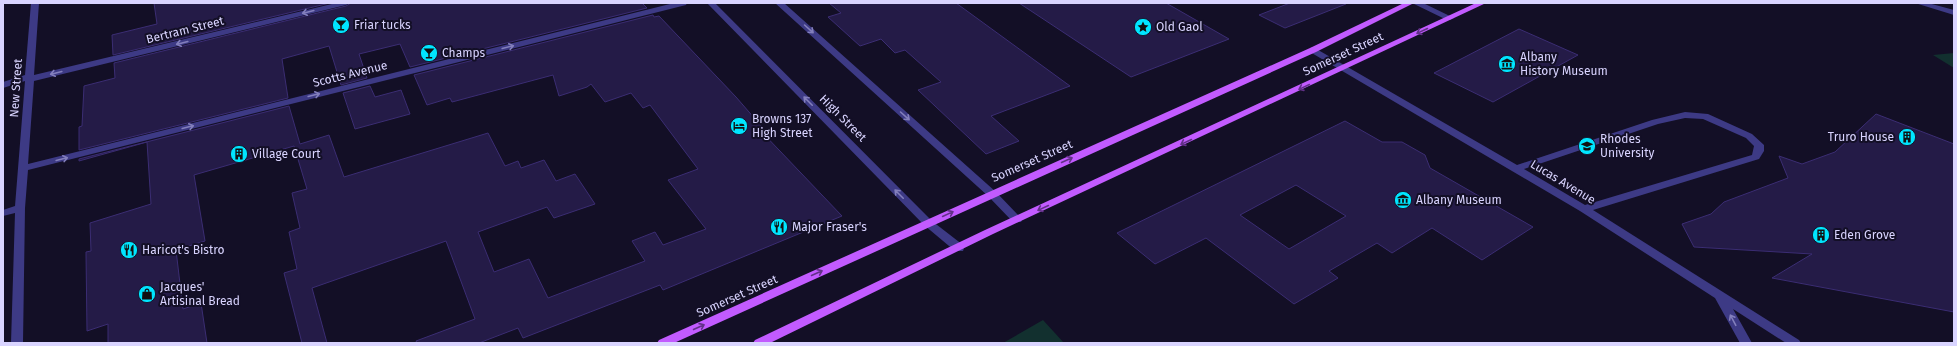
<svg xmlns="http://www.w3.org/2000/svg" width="1957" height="346" font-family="'Fira Sans',sans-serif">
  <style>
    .green { fill: #12302f }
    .building { fill: #241b47; stroke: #3b2d73; fill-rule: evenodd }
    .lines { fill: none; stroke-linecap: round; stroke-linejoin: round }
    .minor { fill: #3d3a85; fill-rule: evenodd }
    .major { fill: #c25bff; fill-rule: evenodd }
    .oneway { stroke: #837fbc }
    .oneway2 { stroke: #623188 }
    .labels { text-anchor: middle; stroke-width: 4; stroke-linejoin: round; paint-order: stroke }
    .poi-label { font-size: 12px; fill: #d9d4ff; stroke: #130f26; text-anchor: start }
    .street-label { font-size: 12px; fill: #d9d4ff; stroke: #130f26 }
  </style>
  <rect width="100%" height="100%" fill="#130f26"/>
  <path class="green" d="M1954,53V68L1933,55Z
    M1043,320L1064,343H1003Z"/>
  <path class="building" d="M154,3H330L113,55L112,35L157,24Z
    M351,3H642L647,8L410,67L400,44L359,54L367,78L341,85L329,46L282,59L288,98L79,150V127L82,126L84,86L115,78L114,63L346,6Z
    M829,3H956L1070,86L991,116L1019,141L986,154L918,90L941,82L905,50L895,53L881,39L860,46L828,17L841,13Z
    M1019,3H1166L1229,39L1131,77Z
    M1290,3H1346V4L1285,28L1259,15Z
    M653,15L654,17L659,16L736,97L762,127L758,128L842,216L663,290L660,285L523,338L518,328L479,343H417L416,341L475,319L446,241L312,288L327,343H302L284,273L297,269L289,232L300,228L292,193L307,189L294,146L194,175L205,241L176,250L183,309L201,303L207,343H108V324L87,331L86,252L91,251L90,223L151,204L147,142L79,161V159L289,106L300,144L329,135L344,177L488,133L505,166L518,161L521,168L544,160L556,181L575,174L595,204L554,218L547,207L478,232L494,272L529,259L548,298L645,261L632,241L655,232L663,245L706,229L668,180L698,169L650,105L643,108L631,93L605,102L591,84L587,87L559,96L553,75L452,102L450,98L427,105L414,75Z
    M1519,29L1578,55L1493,102L1434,73Z
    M370,86L375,97L401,90L410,114L355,129L343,93Z
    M1876,114L1954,144V312L1772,278L1812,254L1694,247L1682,224L1711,214L1724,202L1788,178L1779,156L1802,164L1835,152Z
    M1345,121L1382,142H1402L1425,155L1430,168L1533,227L1482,260L1432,228L1392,253L1377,243L1329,271L1338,278L1294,304L1206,238L1155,264L1117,233ZM1296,185L1346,216L1289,249L1240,215Z"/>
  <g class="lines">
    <path class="minor" d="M31,3H39L34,75L336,3H350L346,5L34,81L28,164L674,3H687L686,5L28,170L25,208L23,343H11L15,213L3,216V210L15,206L25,81L3,88V82L25,75Z
      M707,3H715L932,221L963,245L964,248L963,251H955L924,225Z
      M775,3H784L996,192L1021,218L1022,220L1021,222H1013L988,196Z
      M1412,3H1423L1454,18L1450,20H1447Z
      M1915,3H1928L1954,10V15Z
      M1313,47L1517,165L1652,120L1685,112L1708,114L1752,134L1764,145V151L1759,159L1593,210L1799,340L1801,343H1786L1733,309L1752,343H1740L1715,298L1580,211L1310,52V48ZM1685,118L1703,119L1746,138L1754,146L1752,155L1585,205L1524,169L1658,124Z"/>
    <path class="major" d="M1404,3H1414L1316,52L674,343H657L659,340L1310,48Z
      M1476,3H1486L993,234L770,343H753L755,340L985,230Z"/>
  </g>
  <defs><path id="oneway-shaft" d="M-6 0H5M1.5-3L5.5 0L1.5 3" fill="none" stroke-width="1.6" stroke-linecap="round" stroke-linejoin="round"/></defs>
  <g class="oneway">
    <use href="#oneway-shaft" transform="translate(308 12) rotate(166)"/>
    <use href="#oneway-shaft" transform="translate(809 29) rotate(42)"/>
    <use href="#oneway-shaft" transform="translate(182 43) rotate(166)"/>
    <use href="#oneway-shaft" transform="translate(508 47) rotate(-14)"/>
    <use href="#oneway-shaft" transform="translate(56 73) rotate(166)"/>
    <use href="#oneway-shaft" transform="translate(314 95) rotate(-14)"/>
    <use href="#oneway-shaft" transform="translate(808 101) rotate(-135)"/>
    <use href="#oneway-shaft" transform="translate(905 116) rotate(42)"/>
    <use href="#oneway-shaft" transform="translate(188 127) rotate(-14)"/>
    <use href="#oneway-shaft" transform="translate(62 159) rotate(-14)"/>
    <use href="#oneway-shaft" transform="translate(899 194) rotate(-135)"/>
    <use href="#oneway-shaft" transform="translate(1733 320) rotate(-118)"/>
  </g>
  <g class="oneway2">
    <use href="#oneway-shaft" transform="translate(1422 31) rotate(155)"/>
    <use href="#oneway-shaft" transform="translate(1304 87) rotate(155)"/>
    <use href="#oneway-shaft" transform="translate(1186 142) rotate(155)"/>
    <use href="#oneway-shaft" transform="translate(1067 160) rotate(-24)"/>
    <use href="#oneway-shaft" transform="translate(1043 208) rotate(155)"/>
    <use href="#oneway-shaft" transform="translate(948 214) rotate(-25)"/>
    <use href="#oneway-shaft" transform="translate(817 273) rotate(-24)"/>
    <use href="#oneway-shaft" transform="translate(699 327) rotate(-24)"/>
  </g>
  <defs>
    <symbol id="bar-disc" viewBox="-11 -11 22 22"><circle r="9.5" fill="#00e5ff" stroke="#130f26"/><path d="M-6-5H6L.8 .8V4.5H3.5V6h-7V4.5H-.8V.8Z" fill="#111"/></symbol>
    <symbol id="sight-disc" viewBox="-11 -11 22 22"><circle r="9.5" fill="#00e5ff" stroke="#130f26"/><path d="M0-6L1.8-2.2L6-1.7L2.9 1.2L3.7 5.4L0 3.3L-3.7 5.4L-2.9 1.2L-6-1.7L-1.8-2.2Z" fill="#111"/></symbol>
    <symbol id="museum-disc" viewBox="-11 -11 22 22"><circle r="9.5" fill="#00e5ff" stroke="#130f26"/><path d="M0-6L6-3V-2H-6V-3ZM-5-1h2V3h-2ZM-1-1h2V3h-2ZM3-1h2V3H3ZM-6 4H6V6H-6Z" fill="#111"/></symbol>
    <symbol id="hotel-disc" viewBox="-11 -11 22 22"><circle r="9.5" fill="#00e5ff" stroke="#130f26"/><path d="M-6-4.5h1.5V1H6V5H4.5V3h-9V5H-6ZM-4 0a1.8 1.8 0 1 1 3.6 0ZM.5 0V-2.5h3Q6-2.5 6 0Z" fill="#111"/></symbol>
    <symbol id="building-disc" viewBox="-11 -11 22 22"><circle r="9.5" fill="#00e5ff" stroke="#130f26"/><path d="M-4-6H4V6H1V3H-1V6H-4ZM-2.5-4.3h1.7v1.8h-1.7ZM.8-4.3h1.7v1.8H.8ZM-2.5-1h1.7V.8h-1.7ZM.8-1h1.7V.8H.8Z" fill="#111"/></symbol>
    <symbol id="university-disc" viewBox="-11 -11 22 22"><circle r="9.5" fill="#00e5ff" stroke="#130f26"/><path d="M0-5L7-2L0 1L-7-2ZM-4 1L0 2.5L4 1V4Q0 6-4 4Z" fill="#111"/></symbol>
    <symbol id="restaurant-disc" viewBox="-11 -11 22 22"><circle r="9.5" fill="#00e5ff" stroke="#130f26"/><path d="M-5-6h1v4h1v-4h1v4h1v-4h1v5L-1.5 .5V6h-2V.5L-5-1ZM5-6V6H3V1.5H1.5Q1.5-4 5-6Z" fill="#111"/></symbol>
    <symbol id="shop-disc" viewBox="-11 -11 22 22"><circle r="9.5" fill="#00e5ff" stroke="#130f26"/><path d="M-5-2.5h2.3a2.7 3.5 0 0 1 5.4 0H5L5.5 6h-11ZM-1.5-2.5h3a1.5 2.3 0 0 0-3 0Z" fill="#111"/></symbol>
  </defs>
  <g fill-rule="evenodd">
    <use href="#bar-disc" x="331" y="15" width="20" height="20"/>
    <use href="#sight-disc" x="1133" y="17" width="20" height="20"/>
    <use href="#bar-disc" x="419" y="43" width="20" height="20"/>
    <use href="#museum-disc" x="1497" y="54" width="20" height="20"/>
    <use href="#hotel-disc" x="729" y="116" width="20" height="20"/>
    <use href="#building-disc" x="1897" y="127" width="20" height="20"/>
    <use href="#university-disc" x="1577" y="136" width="20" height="20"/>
    <use href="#building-disc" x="229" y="144" width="20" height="20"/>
    <use href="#museum-disc" x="1393" y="190" width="20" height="20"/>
    <use href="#restaurant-disc" x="769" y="217" width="20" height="20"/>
    <use href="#building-disc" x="1811" y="225" width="20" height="20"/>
    <use href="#restaurant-disc" x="119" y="240" width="20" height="20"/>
    <use href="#shop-disc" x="137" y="284" width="20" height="20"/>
  </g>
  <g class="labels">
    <g class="poi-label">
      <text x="354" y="29">Friar tucks</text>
      <text x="1156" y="31">Old Gaol</text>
      <text x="442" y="57">Champs</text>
      <text x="1520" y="61">Albany<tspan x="1520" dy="14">History Museum</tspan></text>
      <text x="752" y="123">Browns 137<tspan x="752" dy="14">High Street</tspan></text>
      <text x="1894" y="141" text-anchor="end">Truro House</text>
      <text x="1600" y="143">Rhodes<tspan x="1600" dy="14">University</tspan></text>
      <text x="252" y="158">Village Court</text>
      <text x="1416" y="204">Albany Museum</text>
      <text x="792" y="231">Major Fraser's</text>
      <text x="1834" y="239">Eden Grove</text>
      <text x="142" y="254">Haricot's Bistro</text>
      <text x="160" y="291">Jacques'<tspan x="160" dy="14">Artisinal Bread</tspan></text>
    </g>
    <g class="street-label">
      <text transform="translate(185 30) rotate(-14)" y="4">Bertram Street</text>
      <text transform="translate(1343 54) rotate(-25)" y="4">Somerset Street</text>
      <text transform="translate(350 74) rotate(-14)" y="4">Scotts Avenue</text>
      <text transform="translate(16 88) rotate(-86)" y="4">New Street</text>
      <text transform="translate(843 118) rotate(45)" y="4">High Street</text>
      <text transform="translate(1032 161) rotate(-24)" y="4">Somerset Street</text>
      <text transform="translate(1563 182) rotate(31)" y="4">Lucas Avenue</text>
      <text transform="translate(737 296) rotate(-24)" y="4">Somerset Street</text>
    </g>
  </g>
  <rect width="1957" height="346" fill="none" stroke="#d9d4ff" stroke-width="8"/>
</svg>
